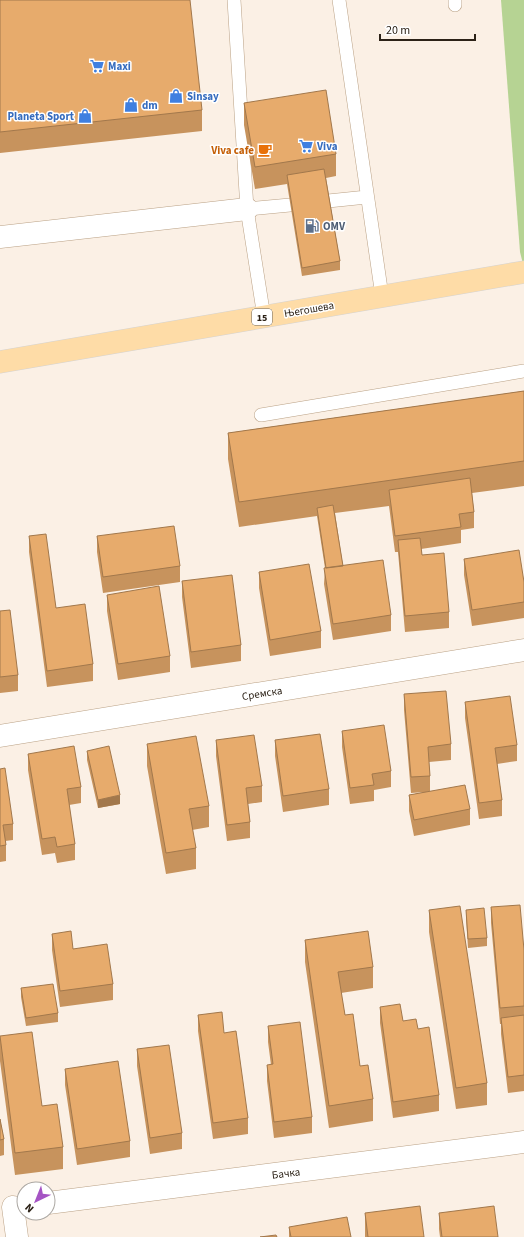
<svg xmlns="http://www.w3.org/2000/svg" width="524" height="1237" font-family="'Source Sans 3',sans-serif">
  <style>
    .green { fill: #b6d393 }
    .lines { fill: none; stroke-linecap: round; stroke-linejoin: round }
    .service-casing { stroke: #baa185; stroke-width: 14 }
    .minor-casing { stroke: #baa185; stroke-width: 23 }
    .primary-casing { stroke: #d5d3d1; stroke-width: 23 }
    .service { stroke: #fff; stroke-width: 13 }
    .minor { stroke: #fff; stroke-width: 22 }
    .primary { stroke: #fedca7; stroke-width: 22 }
    .wall { fill: #c7935d }
    .shaded-wall { fill: #a2784c }
    .building { fill: #e7ab6c; stroke: #a2784c }
    .labels { text-anchor: middle; stroke-width: 3; stroke-linejoin: round; paint-order: stroke }
    .shield { fill: #fff; stroke: #6b645d; stroke-width: 1 }
    .shield-label { font-size: 10px; font-weight: bold; fill: #2c2217 }
    .shop-label { font-size: 11px; font-weight: bold; fill: #366cbe; stroke: #fff; text-anchor: start }
    .food-label { font-size: 11px; font-weight: bold; fill: #c56008; stroke: #fff; text-anchor: end }
    .service-label { font-size: 11px; font-weight: bold; fill: #4e5e75; stroke: #fff; text-anchor: start }
    .street-label { font-size: 11px; fill: #2c2217; stroke: #fff }
  </style>
  <rect width="100%" height="100%" fill="#fbf0e5"/>
  <path class="green" d="M501,0H524V268L520,252Z"/>
  <g class="lines">
    <defs>
      <path id="service" d="M234,0L247,209L264,317
        M339,0L382,296
        M455,0V5
        M328,201L367,197
        M247,209L290,205
        M261,415L524,371"/>
      <path id="minor" d="M0,237L247,209
        M0,736L524,650
        M48,1203L524,1142
        M13,1207L17,1237"/>
      <path id="primary" d="M0,362L524,272"/>
    </defs>
    <use href="#service" class="service-casing"/>
    <use href="#minor" class="minor-casing"/>
    <use href="#primary" class="primary-casing"/>
    <use href="#service" class="service"/>
    <use href="#minor" class="minor"/>
    <use href="#primary" class="primary"/>
  </g>
  <path class="wall" d="M0,0L202,110V131L0,153Z
    M244,103L336,154V176L326,178L340,261V270L302,276L287,184L255,189L244,125Z
    M524,391V486L472,493L474,512V528L461,530V543L421,549L422,555L449,612V628L405,632L398,552H395L389,506L335,513L343,566L391,615V631L333,640L324,584L325,568L317,516L239,527L228,459V433Z
    M29,536L56,608L93,664V681L47,687L29,552Z
    M97,536L180,566V582L103,593L97,552Z
    M464,559L524,582V618L472,626L464,575Z
    M259,572L321,631V648L270,656L259,588Z
    M182,581L241,645V661L191,668L182,597Z
    M107,595L170,656V672L118,680L107,611Z
    M0,611L18,675V691L0,693Z
    M404,694L451,744V760L429,762L430,776V791L470,809V825L414,836L409,811V795L425,792L411,793L404,710Z
    M465,702L517,745V761L497,764L502,800V816L479,819L465,718Z
    M342,731L391,771V787L374,790V801L350,804L342,747Z
    M216,740L262,786V802L248,804L250,822V838L227,841L216,756Z
    M275,740L329,789V805L283,812L275,756Z
    M147,744L209,806V827L192,830L196,848V869L166,874L147,766Z
    M87,751L120,804L98,808L87,760Z
    M28,754L81,787V803L69,805L75,844V860L57,863L55,853L42,855L28,770Z
    M0,769L13,824V840L5,841L6,845V861L0,862Z
    M491,907L524,950V1091L508,1093L501,1034V1024H500L491,923Z
    M429,910L487,1083V1105L456,1109L429,932Z
    M466,910L487,938V946L468,948L466,918Z
    M52,934L73,949L113,984V1000L60,1007L52,950Z
    M305,940L373,967V988L341,993L345,1015L360,1066L373,1099V1121L329,1128L305,962Z
    M21,988L58,1013V1022L26,1026L21,997Z
    M380,1007L403,1021L439,1095V1111L393,1118L380,1023Z
    M198,1015L224,1033L248,1118V1134L213,1139L198,1031Z
    M268,1026L312,1117V1133L274,1138L267,1081V1065H271L268,1042Z
    M0,1036L42,1106L63,1147V1169L15,1175L0,1061Z
    M137,1049L182,1133V1149L150,1154L137,1066Z
    M65,1069L130,1141V1157L77,1165L65,1085Z
    M0,1119L4,1139V1155L0,1156Z
    M365,1213L424,1237H365Z
    M439,1213L498,1237H440L439,1229Z
    M289,1227L351,1237H289Z"/>
  <path class="shaded-wall" d="M120,795V804L98,808V800Z"/>
  <path class="building" d="M0,0H190L202,110L0,132Z
    M326,90L336,154L255,167L244,103Z
    M324,169L340,261L302,268L287,175Z
    M524,391V461L239,502L228,433Z
    M470,478L474,512L459,514L461,527L395,536L389,490Z
    M333,505L343,566L326,568L317,508Z
    M174,526L180,566L103,577L97,536Z
    M46,534L56,608L85,604L93,664L47,671L29,536Z
    M420,538L422,555L444,553L449,612L405,616L398,540Z
    M519,550L524,582V602L472,610L464,559Z
    M383,560L391,615L333,624L324,568Z
    M309,564L321,631L270,640L259,572Z
    M232,575L241,645L191,652L182,581Z
    M159,586L170,656L118,664L107,595Z
    M10,610L18,675L0,677V611Z
    M446,691L451,744L428,747L430,776L411,777L404,694Z
    M510,696L517,745L495,748L502,800L479,803L465,702Z
    M384,725L391,771L372,774L374,785L350,788L342,731Z
    M320,734L329,789L283,796L275,740Z
    M254,735L262,786L246,788L250,822L227,825L216,740Z
    M196,736L209,806L189,809L196,848L166,853L147,744Z
    M74,746L81,787L67,789L75,844L57,847L55,837L42,839L28,754Z
    M109,746L120,795L98,800L87,751Z
    M5,768L13,824L3,825L6,845L0,846V769Z
    M465,785L470,809L414,820L409,795Z
    M520,905L524,950V1006L500,1008L491,907Z
    M460,906L487,1083L456,1088L429,910Z
    M484,908L487,938L468,939L466,910Z
    M71,931L73,949L107,944L113,984L60,991L52,934Z
    M368,931L373,967L338,972L345,1015L353,1014L360,1066L368,1065L373,1099L329,1106L305,940Z
    M53,984L58,1013L26,1018L21,988Z
    M400,1004L403,1021L416,1019L418,1029L429,1027L439,1095L393,1102L380,1007Z
    M222,1012L224,1033L236,1031L248,1118L213,1123L198,1015Z
    M524,1015V1075L508,1077L501,1018Z
    M300,1022L312,1117L274,1122L267,1065L273,1064L268,1026Z
    M32,1032L42,1106L57,1104L63,1147L15,1153L0,1036Z
    M169,1045L182,1133L150,1138L137,1049Z
    M118,1061L130,1141L77,1149L65,1069Z
    M0,1119L4,1139L0,1140Z
    M420,1206L424,1237H368L365,1213Z
    M494,1206L498,1237H442L439,1213Z
    M347,1217L351,1237H291L289,1227Z
    M276,1235L277,1237H260Z"/>
  <defs>
    <symbol id="supermarket-bare" viewBox="-9 -9 18 18"><path d="M-6-5.5h2.5l.6 2H6L4.5 2H-2.5L-4.4-4H-6ZM-1.5 3.2a1.3 1.3 0 1 0 .1 0ZM3 3.2a1.3 1.3 0 1 0 .1 0Z" fill="#3f7fe0" stroke="#fff" stroke-width="2.5" paint-order="stroke"/></symbol>
    <symbol id="shop-bare" viewBox="-9 -9 18 18"><path d="M-5-2.5h2.3a2.7 3.5 0 0 1 5.4 0H5L5.5 6h-11ZM-1.5-2.5h3a1.5 2.3 0 0 0-3 0Z" fill="#3f7fe0" stroke="#fff" stroke-width="2.5" paint-order="stroke"/></symbol>
    <symbol id="cafe-bare" viewBox="-9 -9 18 18"><path d="M-5.5-4.5H6V0H3Q3 3.5 0 3.5H-2.5Q-5.5 3.5-5.5 0ZM3-3.2v2h1.7v-2ZM-6 4.5H4V6H-6Z" fill="#e8710a" stroke="#fff" stroke-width="2.5" paint-order="stroke"/></symbol>
    <symbol id="fuel-bare" viewBox="-9 -9 18 18"><path d="M-5.5-6h7V0h2V4h1.3V-2.5L3-4.5l.8-.8L6-3V5H2.5V1h-1V6h-7ZM-4.2-4.7v3.2H.2V-4.7Z" fill="#5c6f8a" stroke="#fff" stroke-width="2.5" paint-order="stroke"/></symbol>
  </defs>
  <g fill-rule="evenodd">
    <use href="#supermarket-bare" x="87" y="56" width="20" height="20"/>
    <use href="#shop-bare" x="166" y="86" width="20" height="20"/>
    <use href="#shop-bare" x="121" y="95" width="20" height="20"/>
    <use href="#shop-bare" x="75" y="106" width="20" height="20"/>
    <use href="#supermarket-bare" x="296" y="136" width="20" height="20"/>
    <use href="#cafe-bare" x="255" y="140" width="20" height="20"/>
    <use href="#fuel-bare" x="302" y="216" width="20" height="20"/>
  </g>
  <g class="labels">
    <rect class="shield" x="252" y="309" width="20" height="16" rx="3"/>
    <g class="shield-label">
      <text x="262" y="321">15</text>
    </g>
    <g class="shop-label">
      <text x="108" y="70">Maxi</text>
      <text x="187" y="100">Sinsay</text>
      <text x="142" y="109">dm</text>
      <text x="74" y="120" text-anchor="end">Planeta Sport</text>
      <text x="317" y="150">Viva</text>
    </g>
    <g class="food-label">
      <text x="254" y="154">Viva cafe</text>
    </g>
    <g class="service-label">
      <text x="323" y="230">OMV</text>
    </g>
    <g class="street-label">
      <text transform="translate(309 309) rotate(-10)" y="4">Његошева</text>
      <text transform="translate(262 693) rotate(-9)" y="4">Сремска</text>
      <text transform="translate(286 1173) rotate(-7)" y="4">Бачка</text>
    </g>
  </g>
  <g transform="translate(36 1201) rotate(223)"><circle r="19" fill="#ffffff" stroke="#aba7a2"/>
  <path d="M0-3L7 15L0 10L-7 15Z" fill="#a554c4"/>
  <text y="-6" font-size="11" font-weight="bold" text-anchor="middle" fill="#2c2217">N</text>
  </g>
  <path d="M380 34v6h95v-6" fill="none" stroke="#2c2217" stroke-width="2"/>
  <text x="386" y="34" font-size="12" fill="#2c2217" stroke="#ffffff" stroke-width="3" paint-order="stroke">20 m</text>
</svg>
